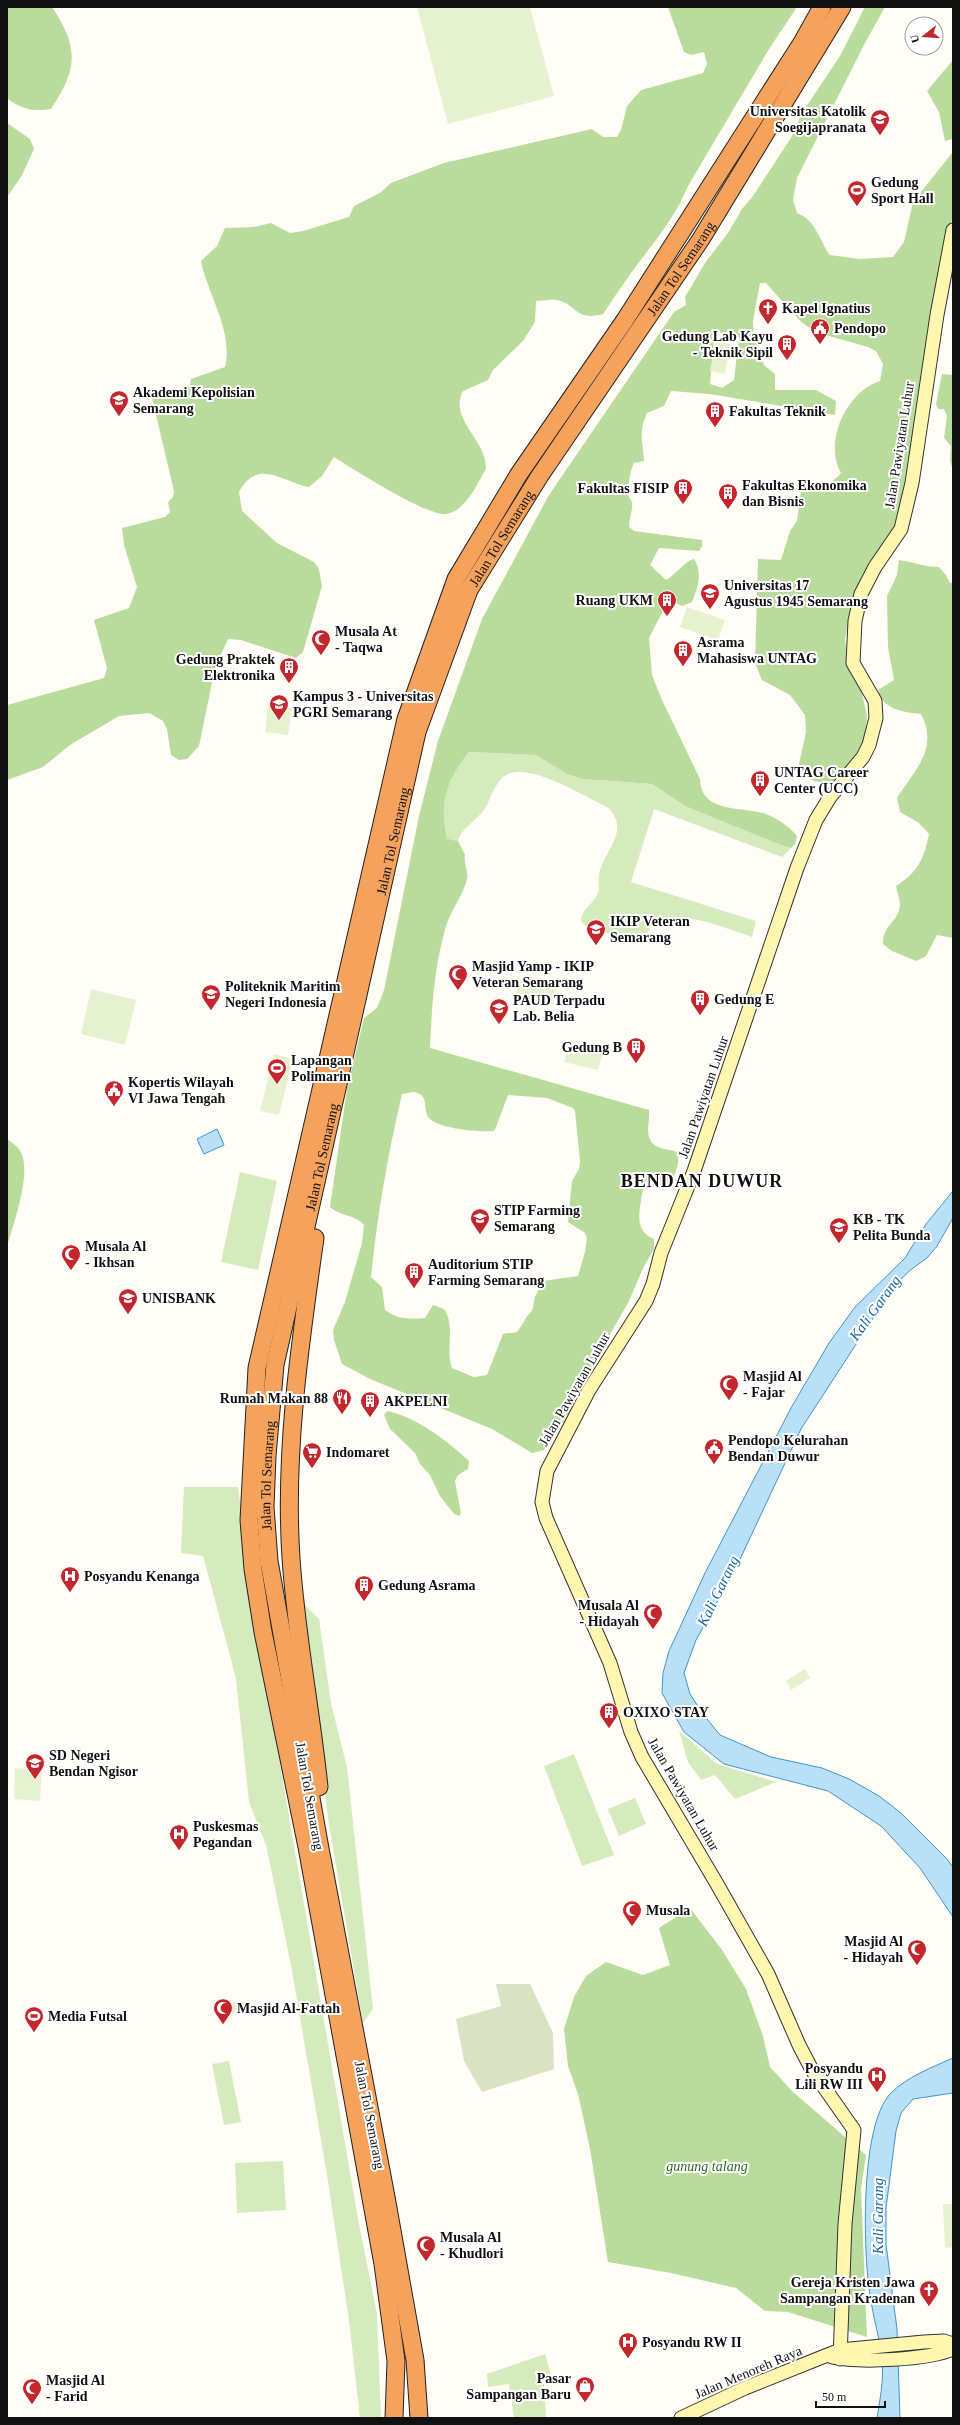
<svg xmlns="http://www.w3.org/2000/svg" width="960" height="2425" font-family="'Times New Roman',serif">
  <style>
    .green { fill: #d5ebbd }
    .forest { fill: #b9dc9c; fill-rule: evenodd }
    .cemetery { fill: #d9e3c4 }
    .pitch { fill: #e6f2cf }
    .water { fill: #b9e0f7; stroke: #3f96cf }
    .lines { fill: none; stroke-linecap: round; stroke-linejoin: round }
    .secondary-casing { stroke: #333; stroke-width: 15 }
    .highway-casing { stroke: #222; stroke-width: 19 }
    .secondary { stroke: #fff6b0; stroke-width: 13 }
    .highway { stroke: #f5a25d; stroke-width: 17 }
    .labels { text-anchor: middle; stroke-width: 4; stroke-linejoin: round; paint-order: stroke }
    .poi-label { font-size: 14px; font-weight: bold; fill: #111; stroke: #fff; text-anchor: start }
    .street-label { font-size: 14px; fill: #111; stroke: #fff }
    .park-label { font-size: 14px; font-style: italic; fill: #2f6b1f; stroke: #fff }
    .water-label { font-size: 15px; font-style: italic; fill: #1768a6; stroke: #fff }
    .district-label { font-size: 18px; font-weight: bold; letter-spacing: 1px; fill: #111; stroke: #fff }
  </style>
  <rect width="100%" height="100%" fill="#fffdf5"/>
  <path class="green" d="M469,752L536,755L567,774L583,779L652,784L685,806L791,848L782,857L654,809L631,882L756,921L752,937C717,926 693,912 655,921L644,938L628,942L614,935L587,928L581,921C582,908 593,905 598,893C600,887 598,880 599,874C604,851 632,830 607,807C585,797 523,757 502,778C494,786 491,798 485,808C478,820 462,827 458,841L447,840C439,802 445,782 469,752Z
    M240,1172L277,1181L258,1270L221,1262Z
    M184,1487H238L256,1624L358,2219L377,2314L381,2418H360L349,2320L327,2175L291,1965L266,1845L249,1802L236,1678L203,1556L181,1553Z
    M300,1600L319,1619L331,1703L347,1767L373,2009L363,2023L329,1825Z
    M679,1731L717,1764L776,1782L735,1799L715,1775L701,1780L688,1762Z
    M574,1754L614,1855L582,1866L544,1766Z
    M635,1798L646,1824L619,1836L608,1809Z
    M229,2061L241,2122L224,2125L212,2064Z
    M283,2161L286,2210L237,2213L235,2163Z
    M545,2354L551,2376L544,2383L546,2418H514L509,2384L488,2387L487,2374Z"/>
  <path class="forest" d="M7,7H52C79,48 78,68 51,109C35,112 20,109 7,98Z
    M668,7H797L769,49L688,186C676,215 659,236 640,261C627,278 615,296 603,314C574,322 577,303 556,300C550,299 542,301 536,301L535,322L523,341L493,370L488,380L463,391C448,419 487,440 486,469C477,484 465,512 446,514C426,516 353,469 334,457L322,476L309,487C282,482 258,457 239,492L242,511L277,543L314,562L319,569L322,586L303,652L296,658L241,640L228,639L215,668L199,746L187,759L179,760L171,755L167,729L163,721L149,713L119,716L70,745L43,767L7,780V705L104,678L107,668L94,620L129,608L137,587L124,545L122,528L165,517L170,512L168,502L173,497L174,491L152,398L185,389L190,385L191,379L225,367C234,332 207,293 201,261L217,246L225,228L254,227L271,223L290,233L303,231L349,217L354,206L380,193L391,183L444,163L592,129L603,137H617L621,130L627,106L641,90L703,73L707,64L704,52L691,55L684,52Z
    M865,7H885L865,43L797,178L793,200L797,213C816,220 819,240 830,255L859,259L893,257L904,242L913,202L952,153L953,212L927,386L895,531L852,608L845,638L847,659L862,693L867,716L865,740L852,769L837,785L814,781L798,769L806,732L805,715L790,695L762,680L755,663L758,559L781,560L790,531L797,521L801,491L812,482C826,484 832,484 841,473C823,442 847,391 880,381L883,364L876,351L868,347L815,332L799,320L766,283H760L753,321L754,341L760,349L764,365L775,374V390H816L836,401L835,415L710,394L671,391L664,406L647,413C638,433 643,441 644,461L634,463C631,467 627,489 628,494C628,497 631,499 632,502C633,511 629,518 629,527L634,531L702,540V546L699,551L659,548L650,565L666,580C677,574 683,562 694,559C703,573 698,587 692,602L682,606L670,600L666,605L649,638L652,675L662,700L700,779C701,814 742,806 766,814C778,819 789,826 797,836L795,844L791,848L784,846L685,806L652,784L583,779L567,774L536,755L469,752C446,781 439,802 447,839L458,841L465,855C463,864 469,871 467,879C463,896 451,910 446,926C434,967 432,1006 430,1048L649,1110C650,1125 642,1142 661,1148C667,1150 672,1150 677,1152C682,1164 672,1182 664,1190L652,1186L644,1189L642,1193C640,1211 633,1230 654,1239V1249L644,1266L629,1301L604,1345L576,1403L549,1444L544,1450L532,1453L492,1429L370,1379L342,1364L334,1340L333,1330L345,1302L362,1243L364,1225C354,1214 342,1217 330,1207L347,1089L364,1018L377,1008L384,990L419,816L438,741L482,619L549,495L674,312L686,305L685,297L705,263L728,233L742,209L753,196L791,138L802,113L840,56ZM715,331L739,337L734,380L722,388L710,384ZM414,1092C431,1095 421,1110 430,1119C441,1129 478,1132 494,1131L496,1127L508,1095L547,1098L573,1108L575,1111L580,1161L579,1169L572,1181L568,1222L585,1233L587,1238L585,1252L578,1276L543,1281L535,1297L532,1311C526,1315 520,1331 516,1332C512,1334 507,1332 503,1334L487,1375L474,1377L452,1368C445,1349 456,1327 444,1309L433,1305L425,1318C409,1319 399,1320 385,1310L382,1287L371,1277C377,1216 388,1154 402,1094Z
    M953,60V139L945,141L939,112L927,91Z
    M7,123L30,139L34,149L21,177L7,197Z
    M942,374L953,375V470L950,461L951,446L944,438L947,416L944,409H938L936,404Z
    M899,560C914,562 924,567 939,567L946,575L950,583H953V938L937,935L926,956L916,961L892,951L883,944C882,925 899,922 900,905C900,899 897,892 896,886C918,872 924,859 929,834L919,823L900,812L897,798C915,769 939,749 921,714C903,712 883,710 878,690L894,680L888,647L887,596L897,575Z
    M7,1139C11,1142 16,1145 19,1149C34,1169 13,1224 7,1247Z
    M387,1411C417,1417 447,1441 469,1461L468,1469L458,1475L455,1481L461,1513L459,1516L454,1514L440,1496L430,1475L420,1464L415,1453L390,1429L384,1415Z
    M690,1908L722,1950L746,1989L763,2036L770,2067L793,2092L866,2155L861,2188L867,2337L788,2312L765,2311L736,2288L671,2273L608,2262L590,2149L578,2094L568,2066L564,2029L574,1997L586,1976L606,1962L643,1975L670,1965L659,1928Z"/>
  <path class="cemetery" d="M496,1984H530L553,2033L554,2069L482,2092L464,2061L456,2019L501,2006Z"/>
  <path class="pitch" d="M417,7H530L554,96L448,124Z
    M716,341L730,344L725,374L710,371Z
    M687,607L725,620L718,640L680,627Z
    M268,705L292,708L288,735L265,732Z
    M519,980L556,986L553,1005L516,999Z
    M91,989L136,1000L125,1045L81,1034Z
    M570,1040L604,1049L598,1070L564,1062Z
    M274,1054L293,1059L279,1115L260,1111Z
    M805,1669L810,1678L791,1690L786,1681Z
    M15,1768L42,1770L40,1801L14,1799Z
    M250,2000L252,2010L232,2014L230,2003Z
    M943,2204H953V2247L945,2248Z"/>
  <path class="water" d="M217,1129L224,1145L204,1154L197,1139Z
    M953,1191V1218L937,1246L927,1258L909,1271L892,1289L801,1429L735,1570L696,1640L684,1673L690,1694L703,1714L720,1735L771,1757L822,1768L849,1779L879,1796L901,1813L947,1859L953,1867V1917L920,1868L881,1826L828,1791L724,1764L684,1732L662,1693L663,1673L669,1651L705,1573L791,1408L829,1343L855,1307L905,1258L926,1224Z
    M953,2058V2093L913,2099L901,2113L896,2131L886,2208V2244L897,2329L900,2418H877C880,2399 884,2380 882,2361C880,2339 873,2317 870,2295C863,2251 860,2127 890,2094C906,2077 933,2067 953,2058Z"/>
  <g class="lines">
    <defs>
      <path id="secondary" d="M832,2357C859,2363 928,2360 953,2349
        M840,2359L845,2224L854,2130L812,2070L799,2045L768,1974L717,1884L642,1757L631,1732L610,1663L546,1518L542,1502L547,1471L589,1390L646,1301L653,1284L661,1253L694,1171L797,868L816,820L830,797L863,757L869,745L876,718L875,701L853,663L855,621L861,594L875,567L901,529L912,483L937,315L953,230
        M681,2418L745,2388L840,2350L924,2342L944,2341L953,2344"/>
      <g id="highway">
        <path d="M315,1238C300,1344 284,1451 291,1558C296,1635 311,1710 319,1787"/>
        <path d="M394,2418L396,2361L383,2264L307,1847L263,1632L253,1569L249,1520L257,1368L406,719L456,579L519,474L625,320L803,41L822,7"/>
        <path id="s1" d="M419,2418L415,2360L386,2197L319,1843L269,1561L265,1507L267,1456L275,1365L417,732L469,590L539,477L701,239L842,7"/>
      </g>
    </defs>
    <use href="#secondary" class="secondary-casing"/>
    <use href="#highway" class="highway-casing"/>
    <use href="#secondary" class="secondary"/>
    <use href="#highway" class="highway"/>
  </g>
  <defs>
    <symbol id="university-pin" viewBox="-11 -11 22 30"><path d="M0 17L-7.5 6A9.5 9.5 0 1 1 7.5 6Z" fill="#c4262e" stroke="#fff"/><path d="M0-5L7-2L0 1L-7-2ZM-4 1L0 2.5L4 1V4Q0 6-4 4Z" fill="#fff"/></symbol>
    <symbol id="stadium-pin" viewBox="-11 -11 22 30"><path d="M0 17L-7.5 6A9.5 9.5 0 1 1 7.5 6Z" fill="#c4262e" stroke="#fff"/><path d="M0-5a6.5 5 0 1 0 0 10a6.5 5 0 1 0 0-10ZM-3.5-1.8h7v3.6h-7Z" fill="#fff"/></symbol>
    <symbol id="church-pin" viewBox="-11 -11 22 30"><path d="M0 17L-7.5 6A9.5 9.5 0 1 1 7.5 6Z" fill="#c4262e" stroke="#fff"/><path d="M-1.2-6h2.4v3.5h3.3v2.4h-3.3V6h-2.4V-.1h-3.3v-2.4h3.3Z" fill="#fff"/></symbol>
    <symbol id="civic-pin" viewBox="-11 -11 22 30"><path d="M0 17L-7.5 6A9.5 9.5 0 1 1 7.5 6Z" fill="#c4262e" stroke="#fff"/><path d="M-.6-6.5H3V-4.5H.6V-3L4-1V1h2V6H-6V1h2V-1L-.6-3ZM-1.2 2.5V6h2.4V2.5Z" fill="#fff"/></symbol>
    <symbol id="building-pin" viewBox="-11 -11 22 30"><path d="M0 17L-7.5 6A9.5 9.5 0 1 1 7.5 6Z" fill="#c4262e" stroke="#fff"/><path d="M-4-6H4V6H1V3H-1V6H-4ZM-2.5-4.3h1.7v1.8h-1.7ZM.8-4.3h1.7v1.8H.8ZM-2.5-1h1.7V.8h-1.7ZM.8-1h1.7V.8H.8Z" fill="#fff"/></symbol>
    <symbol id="mosque-pin" viewBox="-11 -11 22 30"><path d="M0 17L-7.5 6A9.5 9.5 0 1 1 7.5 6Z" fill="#c4262e" stroke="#fff"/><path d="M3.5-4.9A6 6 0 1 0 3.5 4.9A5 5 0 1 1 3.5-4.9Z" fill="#fff"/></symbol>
    <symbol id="school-pin" viewBox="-11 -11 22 30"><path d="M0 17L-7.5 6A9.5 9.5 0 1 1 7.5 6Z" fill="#c4262e" stroke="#fff"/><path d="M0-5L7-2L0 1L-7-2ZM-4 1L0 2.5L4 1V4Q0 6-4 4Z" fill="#fff"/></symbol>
    <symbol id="restaurant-pin" viewBox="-11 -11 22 30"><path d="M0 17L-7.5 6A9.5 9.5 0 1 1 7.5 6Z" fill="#c4262e" stroke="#fff"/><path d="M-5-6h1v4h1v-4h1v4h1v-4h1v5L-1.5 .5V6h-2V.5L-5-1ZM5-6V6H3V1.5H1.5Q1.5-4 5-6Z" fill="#fff"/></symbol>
    <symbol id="supermarket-pin" viewBox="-11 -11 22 30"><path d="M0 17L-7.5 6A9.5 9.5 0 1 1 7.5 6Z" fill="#c4262e" stroke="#fff"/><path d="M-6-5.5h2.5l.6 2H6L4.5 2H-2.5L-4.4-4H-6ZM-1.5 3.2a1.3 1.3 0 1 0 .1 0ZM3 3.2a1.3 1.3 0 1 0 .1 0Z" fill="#fff"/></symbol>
    <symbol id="hospital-pin" viewBox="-11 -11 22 30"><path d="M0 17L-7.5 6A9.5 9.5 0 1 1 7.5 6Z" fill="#c4262e" stroke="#fff"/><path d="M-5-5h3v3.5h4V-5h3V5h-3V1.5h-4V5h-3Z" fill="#fff"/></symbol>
    <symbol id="shop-pin" viewBox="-11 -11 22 30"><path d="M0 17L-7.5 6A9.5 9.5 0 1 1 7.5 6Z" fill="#c4262e" stroke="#fff"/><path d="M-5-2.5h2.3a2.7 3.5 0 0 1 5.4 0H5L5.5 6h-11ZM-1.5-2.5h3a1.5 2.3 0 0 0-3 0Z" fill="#fff"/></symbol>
  </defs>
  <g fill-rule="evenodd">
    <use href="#university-pin" x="869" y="108" width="22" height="30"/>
    <use href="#stadium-pin" x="846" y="179" width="22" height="30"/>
    <use href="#church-pin" x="757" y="297" width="22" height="30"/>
    <use href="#civic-pin" x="809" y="317" width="22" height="30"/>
    <use href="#building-pin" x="776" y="333" width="22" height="30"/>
    <use href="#university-pin" x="108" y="389" width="22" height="30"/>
    <use href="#building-pin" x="704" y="400" width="22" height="30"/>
    <use href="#building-pin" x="672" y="477" width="22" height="30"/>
    <use href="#building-pin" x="717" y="482" width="22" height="30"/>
    <use href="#university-pin" x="699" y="582" width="22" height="30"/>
    <use href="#building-pin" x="656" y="589" width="22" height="30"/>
    <use href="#mosque-pin" x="310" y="628" width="22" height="30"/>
    <use href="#building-pin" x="672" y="639" width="22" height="30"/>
    <use href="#building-pin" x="278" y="656" width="22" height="30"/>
    <use href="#university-pin" x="268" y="693" width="22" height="30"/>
    <use href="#building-pin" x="749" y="769" width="22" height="30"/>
    <use href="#university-pin" x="585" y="918" width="22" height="30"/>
    <use href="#mosque-pin" x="447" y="963" width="22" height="30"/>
    <use href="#university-pin" x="200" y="983" width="22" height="30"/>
    <use href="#building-pin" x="689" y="988" width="22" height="30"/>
    <use href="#school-pin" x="488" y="997" width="22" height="30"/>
    <use href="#building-pin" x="625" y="1036" width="22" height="30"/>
    <use href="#stadium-pin" x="266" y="1057" width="22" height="30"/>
    <use href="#civic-pin" x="103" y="1079" width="22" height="30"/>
    <use href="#university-pin" x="469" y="1207" width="22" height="30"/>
    <use href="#school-pin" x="828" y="1216" width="22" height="30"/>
    <use href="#mosque-pin" x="60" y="1243" width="22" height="30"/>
    <use href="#building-pin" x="403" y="1261" width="22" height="30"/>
    <use href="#university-pin" x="117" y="1287" width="22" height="30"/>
    <use href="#mosque-pin" x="718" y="1373" width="22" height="30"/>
    <use href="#restaurant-pin" x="331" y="1387" width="22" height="30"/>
    <use href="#building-pin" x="359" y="1390" width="22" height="30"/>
    <use href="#civic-pin" x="703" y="1437" width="22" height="30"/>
    <use href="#supermarket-pin" x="301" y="1441" width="22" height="30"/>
    <use href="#hospital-pin" x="59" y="1565" width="22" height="30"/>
    <use href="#building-pin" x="353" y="1574" width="22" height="30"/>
    <use href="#mosque-pin" x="642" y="1602" width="22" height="30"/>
    <use href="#building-pin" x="598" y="1701" width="22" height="30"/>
    <use href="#school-pin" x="24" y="1752" width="22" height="30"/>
    <use href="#hospital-pin" x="168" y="1823" width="22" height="30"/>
    <use href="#mosque-pin" x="621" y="1899" width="22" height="30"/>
    <use href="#mosque-pin" x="906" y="1938" width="22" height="30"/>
    <use href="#mosque-pin" x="212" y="1997" width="22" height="30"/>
    <use href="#stadium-pin" x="23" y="2005" width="22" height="30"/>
    <use href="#hospital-pin" x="866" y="2065" width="22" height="30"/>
    <use href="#mosque-pin" x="415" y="2234" width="22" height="30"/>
    <use href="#church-pin" x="918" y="2279" width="22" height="30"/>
    <use href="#hospital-pin" x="617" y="2331" width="22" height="30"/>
    <use href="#shop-pin" x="574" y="2375" width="22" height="30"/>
    <use href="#mosque-pin" x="21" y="2377" width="22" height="30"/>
  </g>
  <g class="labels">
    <g class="poi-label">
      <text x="866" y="116" text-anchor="end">Universitas Katolik<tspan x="866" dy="16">Soegijapranata</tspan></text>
      <text x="871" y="187">Gedung<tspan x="871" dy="16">Sport Hall</tspan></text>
      <text x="782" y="313">Kapel Ignatius</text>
      <text x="834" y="333">Pendopo</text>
      <text x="773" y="341" text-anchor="end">Gedung Lab Kayu<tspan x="773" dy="16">- Teknik Sipil</tspan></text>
      <text x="133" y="397">Akademi Kepolisian<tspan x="133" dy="16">Semarang</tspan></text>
      <text x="729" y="416">Fakultas Teknik</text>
      <text x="742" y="490">Fakultas Ekonomika<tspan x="742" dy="16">dan Bisnis</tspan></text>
      <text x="669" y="493" text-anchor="end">Fakultas FISIP</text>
      <text x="724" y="590">Universitas 17<tspan x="724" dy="16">Agustus 1945 Semarang</tspan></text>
      <text x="653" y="605" text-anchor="end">Ruang UKM</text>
      <text x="335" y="636">Musala At<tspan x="335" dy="16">- Taqwa</tspan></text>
      <text x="697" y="647">Asrama<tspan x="697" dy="16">Mahasiswa UNTAG</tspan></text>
      <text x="275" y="664" text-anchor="end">Gedung Praktek<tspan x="275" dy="16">Elektronika</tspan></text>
      <text x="293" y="701">Kampus 3 - Universitas<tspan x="293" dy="16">PGRI Semarang</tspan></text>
      <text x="774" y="777">UNTAG Career<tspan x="774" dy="16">Center (UCC)</tspan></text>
      <text x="610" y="926">IKIP Veteran<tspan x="610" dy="16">Semarang</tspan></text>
      <text x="472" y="971">Masjid Yamp - IKIP<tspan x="472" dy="16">Veteran Semarang</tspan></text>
      <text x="225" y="991">Politeknik Maritim<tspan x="225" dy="16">Negeri Indonesia</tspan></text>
      <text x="714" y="1004">Gedung E</text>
      <text x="513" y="1005">PAUD Terpadu<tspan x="513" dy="16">Lab. Belia</tspan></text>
      <text x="622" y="1052" text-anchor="end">Gedung B</text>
      <text x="291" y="1065">Lapangan<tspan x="291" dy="16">Polimarin</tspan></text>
      <text x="128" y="1087">Kopertis Wilayah<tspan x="128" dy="16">VI Jawa Tengah</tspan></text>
      <text x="494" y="1215">STIP Farming<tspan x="494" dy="16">Semarang</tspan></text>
      <text x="853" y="1224">KB - TK<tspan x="853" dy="16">Pelita Bunda</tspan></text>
      <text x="85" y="1251">Musala Al<tspan x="85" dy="16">- Ikhsan</tspan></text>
      <text x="428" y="1269">Auditorium STIP<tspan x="428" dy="16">Farming Semarang</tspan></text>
      <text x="142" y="1303">UNISBANK</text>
      <text x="743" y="1381">Masjid Al<tspan x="743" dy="16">- Fajar</tspan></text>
      <text x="328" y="1403" text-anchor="end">Rumah Makan 88</text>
      <text x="384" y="1406">AKPELNI</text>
      <text x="728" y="1445">Pendopo Kelurahan<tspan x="728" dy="16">Bendan Duwur</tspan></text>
      <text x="326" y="1457">Indomaret</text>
      <text x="84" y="1581">Posyandu Kenanga</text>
      <text x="378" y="1590">Gedung Asrama</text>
      <text x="639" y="1610" text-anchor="end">Musala Al<tspan x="639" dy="16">- Hidayah</tspan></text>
      <text x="623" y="1717">OXIXO STAY</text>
      <text x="49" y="1760">SD Negeri<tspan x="49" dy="16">Bendan Ngisor</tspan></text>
      <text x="193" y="1831">Puskesmas<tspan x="193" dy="16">Pegandan</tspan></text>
      <text x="646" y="1915">Musala</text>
      <text x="903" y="1946" text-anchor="end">Masjid Al<tspan x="903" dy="16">- Hidayah</tspan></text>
      <text x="237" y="2013">Masjid Al-Fattah</text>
      <text x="48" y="2021">Media Futsal</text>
      <text x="863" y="2073" text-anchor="end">Posyandu<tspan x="863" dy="16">Lili RW III</tspan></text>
      <text x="440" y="2242">Musala Al<tspan x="440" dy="16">- Khudlori</tspan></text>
      <text x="915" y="2287" text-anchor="end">Gereja Kristen Jawa<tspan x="915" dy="16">Sampangan Kradenan</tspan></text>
      <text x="642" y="2347">Posyandu RW II</text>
      <text x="571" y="2383" text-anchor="end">Pasar<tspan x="571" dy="16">Sampangan Baru</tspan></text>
      <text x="46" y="2385">Masjid Al<tspan x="46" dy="16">- Farid</tspan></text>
    </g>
    <g class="street-label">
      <text dy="5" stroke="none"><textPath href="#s1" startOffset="2252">Jalan Tol Semarang</textPath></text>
      <text transform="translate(899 445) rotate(-81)" y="5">Jalan Pawiyatan Luhur</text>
      <text dy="5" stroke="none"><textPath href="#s1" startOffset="1928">Jalan Tol Semarang</textPath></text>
      <text dy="5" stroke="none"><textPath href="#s1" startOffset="1604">Jalan Tol Semarang</textPath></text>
      <text transform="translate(703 1097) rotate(-71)" y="5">Jalan Pawiyatan Luhur</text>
      <text dy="5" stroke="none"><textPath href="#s1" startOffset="1280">Jalan Tol Semarang</textPath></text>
      <text transform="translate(574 1389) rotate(-60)" y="5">Jalan Pawiyatan Luhur</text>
      <text dy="5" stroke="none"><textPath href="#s1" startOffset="956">Jalan Tol Semarang</textPath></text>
      <text transform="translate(684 1794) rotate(60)" y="5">Jalan Pawiyatan Luhur</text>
      <text transform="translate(310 1796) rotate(80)" y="5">Jalan Tol Semarang</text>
      <text transform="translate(370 2115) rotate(79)" y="5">Jalan Tol Semarang</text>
      <text transform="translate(748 2372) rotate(-23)" y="5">Jalan Menoreh Raya</text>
    </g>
    <g class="park-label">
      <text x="707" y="2171">gunung talang</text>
    </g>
    <g class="water-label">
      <text transform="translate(875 1308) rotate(-54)" y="5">Kali Garang</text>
      <text transform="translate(718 1591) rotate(-64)" y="5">Kali Garang</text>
      <text transform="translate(878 2216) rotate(-90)" y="5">Kali Garang</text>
    </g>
    <g class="district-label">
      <text x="702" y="1187">BENDAN DUWUR</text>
    </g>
  </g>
  <rect width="960" height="2425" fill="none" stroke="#111111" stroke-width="16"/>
  <g transform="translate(924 36) rotate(253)"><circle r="19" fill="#ffffff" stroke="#a0a0a0"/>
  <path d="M0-3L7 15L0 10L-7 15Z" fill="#c4262e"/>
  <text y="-6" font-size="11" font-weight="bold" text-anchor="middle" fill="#111111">U</text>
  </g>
  <path d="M816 2401v6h69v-6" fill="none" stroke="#111111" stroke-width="2"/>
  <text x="822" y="2401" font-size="12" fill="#111111" stroke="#ffffff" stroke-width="3" paint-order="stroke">50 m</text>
</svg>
